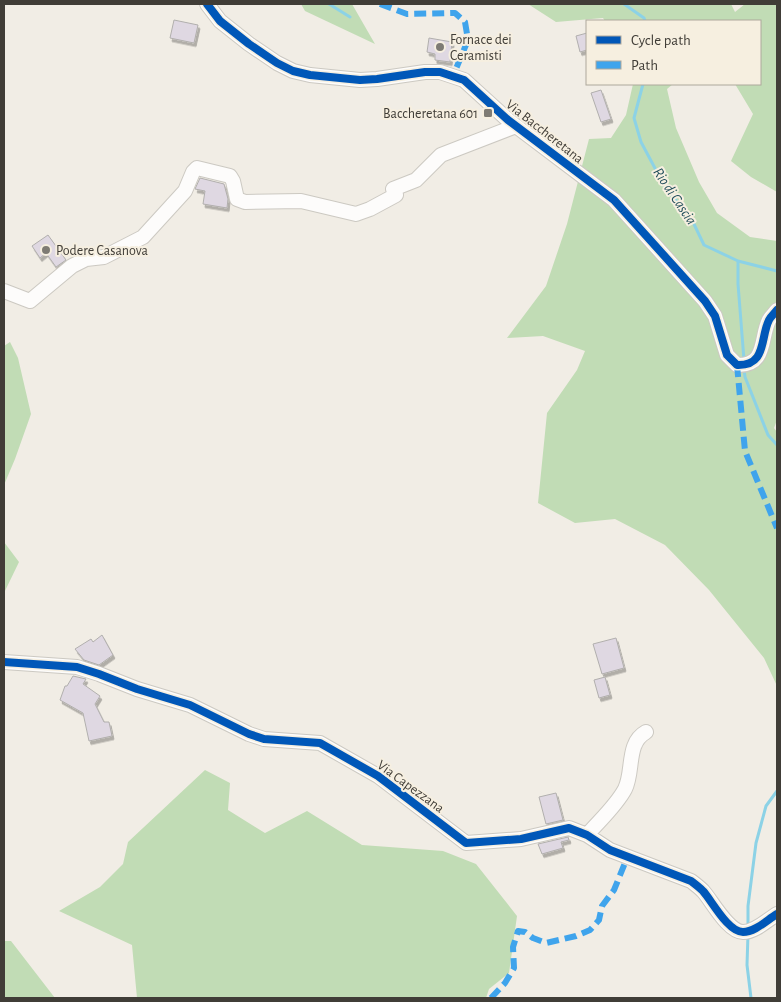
<svg xmlns="http://www.w3.org/2000/svg" width="781" height="1002" font-family="'Alegreya Sans',sans-serif">
  <style>
    .forest { fill: #c1dcb5 }
    .lines { fill: none; stroke-linecap: round; stroke-linejoin: round }
    .stream { stroke: #8cd2e6; stroke-width: 3 }
    .building { fill: #dfd8e2; stroke: #b1afad; filter: url(#shadow) }
    .minor-casing { stroke: #ccc9c2; stroke-width: 16 }
    .minor { stroke: #fdfcfb; stroke-width: 14 }
    .quiet { stroke: #3fa4ec; stroke-width: 6; stroke-dasharray: 12 6; stroke-linecap: butt }
    .cycleway-casing { stroke: #f6efe0; stroke-width: 11 }
    .cycleway { stroke: #0057b8; stroke-width: 8 }
    .poi-dot { fill: #7e7b74; stroke: #f6efe0; stroke-width: 2 }
    .labels { text-anchor: middle; stroke-width: 4; stroke-linejoin: round; paint-order: stroke }
    .poi-label { font-size: 14px; fill: #403d37; stroke: #f6efe0; text-anchor: start }
    .street-label { font-size: 14px; fill: #403d37; stroke: #f6efe0 }
    .water-label { font-size: 15px; font-style: italic; fill: #204d5a; stroke: #f6efe0 }
  </style>
  <defs>
    <filter id="shadow"><feDropShadow dx="2" dy="3.5" stdDeviation="0" flood-color="#0004"/></filter>
  </defs>
  <rect width="100%" height="100%" fill="#f1ede5"/>
  <path class="forest" d="M301,4H352L375,44L305,11Z
    M528,4H731L735,12L745,4H777V78L776,80L777,81V192L751,177L731,161L753,114L735,84H760V21H605L603,18L556,22Z
    M633,84H673L667,89L676,128L699,182L717,213L750,237L777,241V420L774,428L777,432V686L764,658L709,590L665,545L615,519L575,523L538,503L547,413L577,370L585,351L543,336L507,338L546,286L567,224L589,139L611,138L626,115Z
    M10,342L18,358L31,414L15,459L4,485V346Z
    M4,542L19,562L4,593Z
    M205,770L230,783L228,810L265,833L307,811L362,845L443,851L476,864L517,916L509,973L489,989L486,998H137L132,945L59,911L100,887L123,864L128,842Z
    M4,941H11L55,998H4Z"/>
  <g class="lines">
    <path class="stream" d="M329,4L350,17
      M624,4L644,18L645,21
      M643,84L634,118L641,142L665,187L692,220L704,245L738,261L777,271
      M738,261V284L744,360
      M744,369L745,377L768,435L777,445
      M748,928V906L756,843L766,806L777,791
      M748,934L747,965L751,998"/>
  </g>
  <path class="building" d="M174,20L198,25L194,43L170,38Z
    M587,33V50L580,52L576,36Z
    M429,38L452,42L450,62L435,60V54L427,52Z
    M601,90L611,119L601,122L591,93Z
    M200,178L224,184L228,199L227,208L203,204L205,191L195,189Z
    M48,235L66,260L56,267L46,253L40,258L32,246Z
    M102,635L113,655L99,665L84,660L75,649L91,639L93,642Z
    M616,638L624,668L602,674L593,644Z
    M73,676L86,679L83,684L100,696L95,704L104,722H109L112,736L89,741L83,713L60,700L65,686H67Z
    M605,677L610,695L599,698L594,680Z
    M556,793L563,820L546,824L539,797Z
    M568,837L569,840L561,842L563,848L542,854L538,844Z"/>
  <g class="lines">
    <defs>
      <path id="minor" d="M207,4L220,21L249,44L277,63L293,71L310,75L360,80L377,79L425,72H440L464,80L508,120L614,200L705,301L715,316L727,355L737,365C767,366 760,338 769,320C771,316 775,313 777,310
        M4,291L30,301L72,266L86,259L104,257L143,237L185,191L193,172L197,168L230,176L233,181L237,199L245,202L301,201L356,214L370,209L396,195L393,189L416,180L441,155L516,126
        M4,662L77,667L99,674L137,689L190,705L249,734L264,739L320,743L378,776L466,843L521,839L569,828L587,835L610,850L691,881C695,884 699,887 703,891C712,901 728,932 743,932C755,932 767,920 777,914
        M587,835C599,821 616,806 625,789C634,771 626,743 646,732"/>
    </defs>
    <use href="#minor" class="minor-casing"/>
    <use href="#minor" class="minor"/>
    <path class="quiet" d="M380,4L407,14L455,13L465,22L468,40L453,76
      M737,365L745,451L777,528
      M491,998L505,983L514,968L513,947L518,931L525,932L533,938L546,943L576,936L590,930L599,920L602,906L614,890L627,858"/>
    <defs>
      <path id="cycleway" d="M207,4L220,21L249,44L277,63L293,71L310,75L360,80L377,79L425,72H440L464,80L508,120L614,200L705,301L715,316L727,355L737,365C767,366 760,338 769,320C771,316 775,313 777,310
        M4,662L77,667L99,674L137,689L190,705L249,734L264,739L320,743L378,776L466,843L521,839L569,828L587,835L610,850L691,881C695,884 699,887 703,891C712,901 728,932 743,932C755,932 767,920 777,914"/>
    </defs>
    <use href="#cycleway" class="cycleway-casing"/>
    <use href="#cycleway" class="cycleway"/>
  </g>
  <g class="poi-dot">
    <circle cx="440" cy="47" r="5"/>
    <rect x="483" y="108" width="10" height="10" rx="2.5"/>
    <circle cx="46" cy="250" r="5"/>
  </g>
  <g class="labels">
    <g class="poi-label">
      <text x="450" y="44">Fornace dei<tspan x="450" dy="16">Ceramisti</tspan></text>
      <text x="478" y="118" text-anchor="end">Baccheretana 601</text>
      <text x="56" y="255">Podere Casanova</text>
    </g>
    <g class="street-label">
      <text transform="translate(545 131) rotate(38)" y="5">Via Baccheretana</text>
      <text transform="translate(411 786) rotate(36)" y="5">Via Capezzana</text>
    </g>
    <g class="water-label">
      <text transform="translate(675 196) rotate(56)" y="5">Rio di Cascia</text>
    </g>
  </g>
  <rect width="781" height="1002" fill="none" stroke="#403d37" stroke-width="10"/>
  <rect x="586" y="20" width="175" height="65" fill="#f6efe0" stroke="#ada89c"/>
  <rect x="596" y="36" width="25" height="8" fill="#0057b8" stroke="#ada89c"/>
  <text x="631" y="45" font-size="15" fill="#403d37">Cycle path</text>
  <rect x="596" y="61" width="25" height="8" fill="#3fa4ec" stroke="#ada89c"/>
  <text x="631" y="70" font-size="15" fill="#403d37">Path</text>
</svg>
